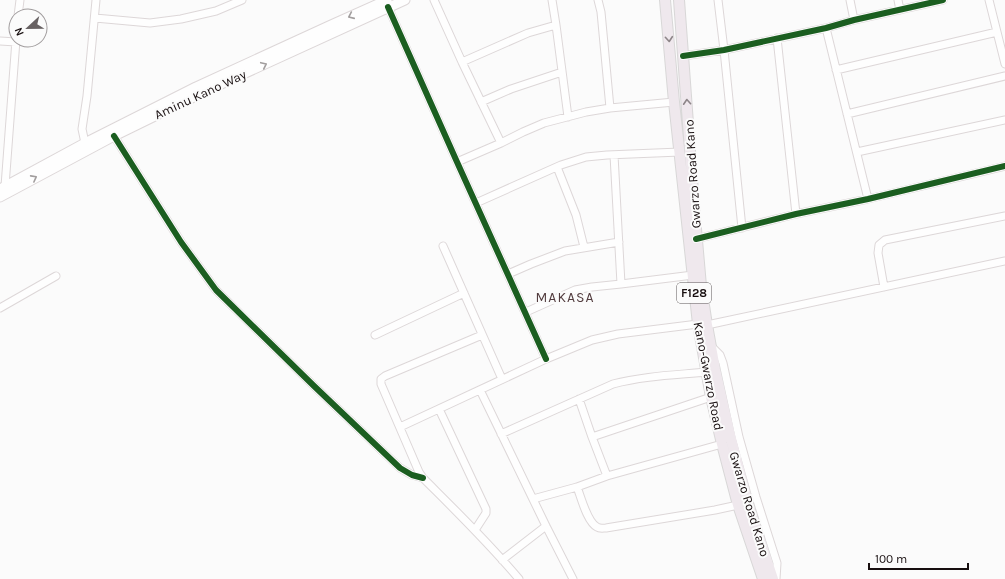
<svg xmlns="http://www.w3.org/2000/svg" width="1005" height="579" font-family="Karla,sans-serif">
  <style>
    .lines { fill: none; stroke-linecap: round; stroke-linejoin: round }
    .minor-casing { stroke: #ddd7d8; stroke-width: 9 }
    .secondary-casing { stroke: #ddd7d8; stroke-width: 11 }
    .primary-casing { stroke: #d8d7d7; stroke-width: 12 }
    .minor { stroke: #fefefe; stroke-width: 7 }
    .secondary { stroke: #fefefe; stroke-width: 9 }
    .primary { stroke: #efe8ed; stroke-width: 10 }
    .cycleway-casing { stroke: #fbfbfb; stroke-width: 8 }
    .cycleway { stroke: #1b5e20; stroke-width: 6 }
    .oneway { stroke: #a29e9e }
    .oneway2 { stroke: #8e8689 }
    .labels { text-anchor: middle; stroke-width: 4; stroke-linejoin: round; paint-order: stroke }
    .shield { fill: #fbfbfb; stroke: #5b5556; stroke-width: 1 }
    .shield-label { font-size: 12px; font-weight: bold; fill: #170e0f }
    .street-label { font-size: 13px; fill: #170e0f; stroke: #fbfbfb }
    .neighbourhood-label { font-size: 14px; letter-spacing: 1px; fill: #533d3f; stroke: #fbfbfb }
  </style>
  <rect width="100%" height="100%" fill="#fbfbfb"/>
  <g class="lines">
    <defs>
      <path id="minor" d="M434,0L462,62L501,143
        M552,0L556,25L568,117
        M598,0L601,12L610,108
        M718,0L724,50L742,228
        M850,0L854,20
        M898,0L900,10
        M989,0L1005,64
        M388,7L457,162L546,359
        M18,16L20,0
        M95,18L150,23L181,19L216,11L242,0
        M826,28L868,199
        M777,38L796,214
        M0,41L16,42
        M683,56L724,50L826,28L854,20L943,0
        M462,62L528,33L556,25
        M836,70L997,32
        M481,102L511,89L562,72
        M847,114L1005,76
        M114,136L181,242L216,290L314,386L400,468L412,475L423,478
        M85,143L82,129L87,96L96,0
        M857,152L1005,120
        M614,155L621,284
        M457,162L501,143L523,132L544,123L586,112L610,108L674,102
        M557,167L576,215L584,247
        M5,186L16,40
        M476,203L561,165L586,157L607,155L680,152
        M696,239L796,214L868,199L1005,166
        M443,246L502,379
        M508,274L531,264L565,251L619,242
        M884,287L878,253L879,245L885,240L1005,216
        M0,308L56,276
        M526,312L575,290L592,287L621,284L693,275
        M707,325L1005,261
        M375,335L464,293
        M482,335L385,376L381,379V384L419,472L423,478C456,511 489,543 519,579
        M710,345L720,355L723,363L739,437L756,497L777,563L776,579
        M480,390L546,526L573,579
        M579,399L592,437L607,476
        M439,409L486,509V513L475,530
        M400,427L546,359L592,340L618,334L698,324
        M501,434L613,384C643,376 676,375 707,372
        M592,437L711,397
        M577,487C581,497 587,522 597,527C600,529 603,528 606,528L715,510L738,505
        M533,499L577,487L607,476L722,444
        M502,560L546,526"/>
      <path id="secondary" d="M0,189L85,143L196,87L331,25L387,0
        M0,197L114,136L206,91L405,0"/>
      <path id="primary" d="M665,0L674,102L698,324L711,397L722,444L738,505L763,579
        M679,0L694,206L701,286L707,325L715,369L730,435L749,507L773,579"/>
    </defs>
    <use href="#minor" class="minor-casing"/>
    <use href="#secondary" class="secondary-casing"/>
    <use href="#primary" class="primary-casing"/>
    <use href="#minor" class="minor"/>
    <use href="#secondary" class="secondary"/>
    <use href="#primary" class="primary"/>
    <defs>
      <path id="cycleway" d="M388,7L457,162L546,359
        M683,56L724,50L826,28L854,20L943,0
        M114,136L181,242L216,290L314,386L400,468L412,475L423,478
        M696,239L796,214L868,199L1005,166"/>
    </defs>
    <use href="#cycleway" class="cycleway-casing"/>
    <use href="#cycleway" class="cycleway"/>
  </g>
  <defs><path id="oneway-chevron" d="M-2-3.5L2.5 0L-2 3.5" fill="none" stroke-width="1.6" stroke-linecap="round" stroke-linejoin="round"/></defs>
  <g class="oneway">
    <use href="#oneway-chevron" transform="translate(351 16) rotate(156)"/>
    <use href="#oneway-chevron" transform="translate(264 65) rotate(-25)"/>
    <use href="#oneway-chevron" transform="translate(34 178) rotate(-28)"/>
  </g>
  <g class="oneway2">
    <use href="#oneway-chevron" transform="translate(669 39) rotate(85)"/>
    <use href="#oneway-chevron" transform="translate(687 102) rotate(-94)"/>
  </g>
  <g class="labels">
    <rect class="shield" x="677" y="283" width="34" height="20" rx="3"/>
    <g class="shield-label">
      <text x="694" y="297">F128</text>
    </g>
    <g class="street-label">
      <text transform="translate(200 94) rotate(-25)" y="5">Aminu Kano Way</text>
      <text transform="translate(692 174) rotate(-94)" y="5">Gwarzo Road Kano</text>
      <text transform="translate(709 376) rotate(79)" y="5">Kano-Gwarzo Road</text>
      <text transform="translate(750 504) rotate(73)" y="5">Gwarzo Road Kano</text>
    </g>
    <g class="neighbourhood-label">
      <text x="565" y="302">MAKASA</text>
    </g>
  </g>
  <g transform="translate(28 28) rotate(248)"><circle r="19" fill="#fbfbfb" stroke="#a09c9d"/>
  <path d="M0-3L7 15L0 10L-7 15Z" fill="#676162"/>
  <text y="-6" font-size="11" font-weight="bold" text-anchor="middle" fill="#170e0f">N</text>
  </g>
  <path d="M869 563v6h99v-6" fill="none" stroke="#170e0f" stroke-width="2"/>
  <text x="875" y="563" font-size="12" fill="#170e0f" stroke="#fbfbfb" stroke-width="3" paint-order="stroke">100 m</text>
</svg>
